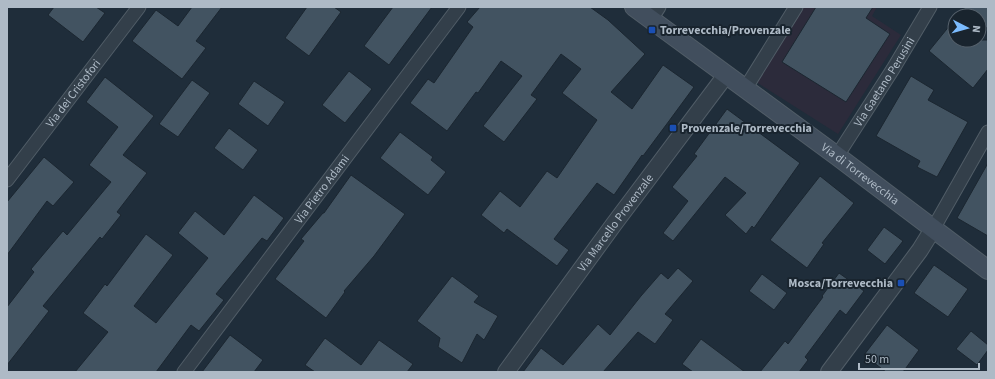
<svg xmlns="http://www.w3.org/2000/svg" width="995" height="379" font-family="'Source Sans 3',sans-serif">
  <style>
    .medical { fill: #2c2b3b }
    .building { fill: #425361; stroke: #1b2630 }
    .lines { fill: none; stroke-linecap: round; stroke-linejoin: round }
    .minor-casing { stroke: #515d67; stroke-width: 15 }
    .tertiary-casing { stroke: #515d67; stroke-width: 18 }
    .secondary-casing { stroke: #515d67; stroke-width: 20 }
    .minor { stroke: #333f4a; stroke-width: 13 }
    .tertiary { stroke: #333f4a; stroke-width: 16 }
    .secondary { stroke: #414e5d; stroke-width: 18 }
    .transit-dot { fill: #1a4fb4; stroke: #19242e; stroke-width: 1.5 }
    .labels { text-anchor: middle; stroke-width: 4; stroke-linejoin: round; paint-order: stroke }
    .poi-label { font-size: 12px; font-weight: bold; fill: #aebac6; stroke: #19242e; text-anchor: start }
    .street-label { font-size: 12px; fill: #aebac6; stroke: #19242e }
  </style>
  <rect width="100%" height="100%" fill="#1f2d3a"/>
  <path class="medical" d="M802,7H877L872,16L901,35L838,134L756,82Z"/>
  <path class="building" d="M54,7H96L105,13L83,42L48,15Z
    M192,7H222L196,41L206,48L182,79L132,41L156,10L178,26Z
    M307,7H334L341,12L309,56L285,38Z
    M393,7H432L389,65L364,46Z
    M480,7H590L608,20L645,54L611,92L632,109L663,65L694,87L669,121L643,156L642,155L614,195L597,183L554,239L569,250L557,266L507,229L504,233L481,215L500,191L520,207L547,171L557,178L597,120L562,93L581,69L561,54L531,95L537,99L504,142L483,126L522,76L501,61L478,93L476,92L447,131L410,103L428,79L434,83L473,27L467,22Z
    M816,7H873L866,18L890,34L846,102L782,62Z
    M962,7H988V29L979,22V16H973Z
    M955,19V40H988V69L973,88L929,51Z
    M349,71L372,89L345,123L322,105Z
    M911,76L934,90L928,100L968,122L937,177L917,167L920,161L876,136Z
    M105,77L154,116L123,155L147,173L117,212L121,215L102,239L100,237L43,306L49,311L7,365V307L34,272L31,269L63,231L67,235L111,182L89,165L118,127L86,102Z
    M192,80L210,93L178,137L159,124Z
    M254,81L285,102L268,126L238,104Z
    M727,109L800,163L754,228L752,226L746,234L725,215L746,193L725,177L673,241L663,233L688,201L672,187L697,156L694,154Z
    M229,128L258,150L243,170L214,148Z
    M400,132L433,157L431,160L446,172L428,195L380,158Z
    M44,157L74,182L53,206L47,201L7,255V202Z
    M988,163V236L957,218Z
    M351,175L405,214L374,256L344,291L345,292L326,318L275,279L304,241L301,239L323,213H324Z
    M820,176L854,203L822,243L824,244L807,268L770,240Z
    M254,195L284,218L267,241L262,238L216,294L224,300L199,331L191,325L156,372H75L108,332L83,313L105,284L107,286L146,234L173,255L134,306L156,323L208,258L178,233L195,211L224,235Z
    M884,227L903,241L885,264L867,250Z
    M934,265L968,289L948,317L914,293Z
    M678,268L693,281L665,314L673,320L655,344L638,332L603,372H523L541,348L563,365L598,324L610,335L641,296L661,273L668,279Z
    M839,273L864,291L846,315L840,310L805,357L808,360L799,372H760L785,341L788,344L823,297L822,296Z
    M762,274L787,293L774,310L749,291Z
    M452,276L479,296L474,302L498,316L484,340L477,334L462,363L438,347L440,338L417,321Z
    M887,325L919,350L903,372H886L864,355Z
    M971,331L988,345V350L977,365L956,349Z
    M230,335L263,360L254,372H202Z
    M325,338L361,365L379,340L413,364L407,372H315L305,365Z
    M701,339L745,372H693L682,364Z"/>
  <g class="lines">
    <defs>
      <g id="minor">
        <path d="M651,19L659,7"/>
        <path d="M745,89L796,7"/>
        <path id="s1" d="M837,156L893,69L930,7"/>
        <path id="s2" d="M7,180L139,7"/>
        <path d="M933,229L988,132"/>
        <path id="s3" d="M184,372L459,7"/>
      </g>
      <g id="tertiary">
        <path id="s4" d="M506,372L614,224L726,75"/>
        <path d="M829,372L920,250L933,229"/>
      </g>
      <g id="secondary">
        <path id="s5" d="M634,7L837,156L988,270"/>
      </g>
    </defs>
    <use href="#minor" class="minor-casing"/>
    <use href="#tertiary" class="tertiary-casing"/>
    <use href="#secondary" class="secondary-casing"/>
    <use href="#minor" class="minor"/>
    <use href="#tertiary" class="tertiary"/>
    <use href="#secondary" class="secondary"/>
  </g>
  <g class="transit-dot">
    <rect x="648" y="26" width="8" height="8" rx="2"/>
    <rect x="669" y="124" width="8" height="8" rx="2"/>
    <rect x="897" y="279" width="8" height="8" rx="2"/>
  </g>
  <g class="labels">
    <g class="poi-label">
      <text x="660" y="34">Torrevecchia/Provenzale</text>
      <text x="681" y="132">Provenzale/Torrevecchia</text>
      <text x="893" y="287" text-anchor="end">Mosca/Torrevecchia</text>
    </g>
    <g class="street-label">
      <text dy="4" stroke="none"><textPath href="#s1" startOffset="88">Via Gaetano Perusini</textPath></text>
      <text dy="4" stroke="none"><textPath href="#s2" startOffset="109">Via dei Cristofori</textPath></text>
      <text dy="4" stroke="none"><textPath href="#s5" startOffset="281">Via di Torrevecchia</textPath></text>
      <text dy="4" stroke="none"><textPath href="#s3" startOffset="229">Via Pietro Adami</textPath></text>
      <text dy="4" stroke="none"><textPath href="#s4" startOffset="185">Via Marcello Provenzale</textPath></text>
    </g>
  </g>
  <rect width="995" height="379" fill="none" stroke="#aebac6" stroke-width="16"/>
  <g transform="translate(967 28) rotate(96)"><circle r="19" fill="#19242e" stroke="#55606b"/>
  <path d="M0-3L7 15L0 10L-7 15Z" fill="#7bbbfe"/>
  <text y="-6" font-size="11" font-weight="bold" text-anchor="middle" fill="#aebac6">N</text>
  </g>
  <path d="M859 363v6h120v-6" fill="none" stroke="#aebac6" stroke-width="2"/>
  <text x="865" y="363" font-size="12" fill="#aebac6" stroke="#19242e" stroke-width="3" paint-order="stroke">50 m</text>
</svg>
